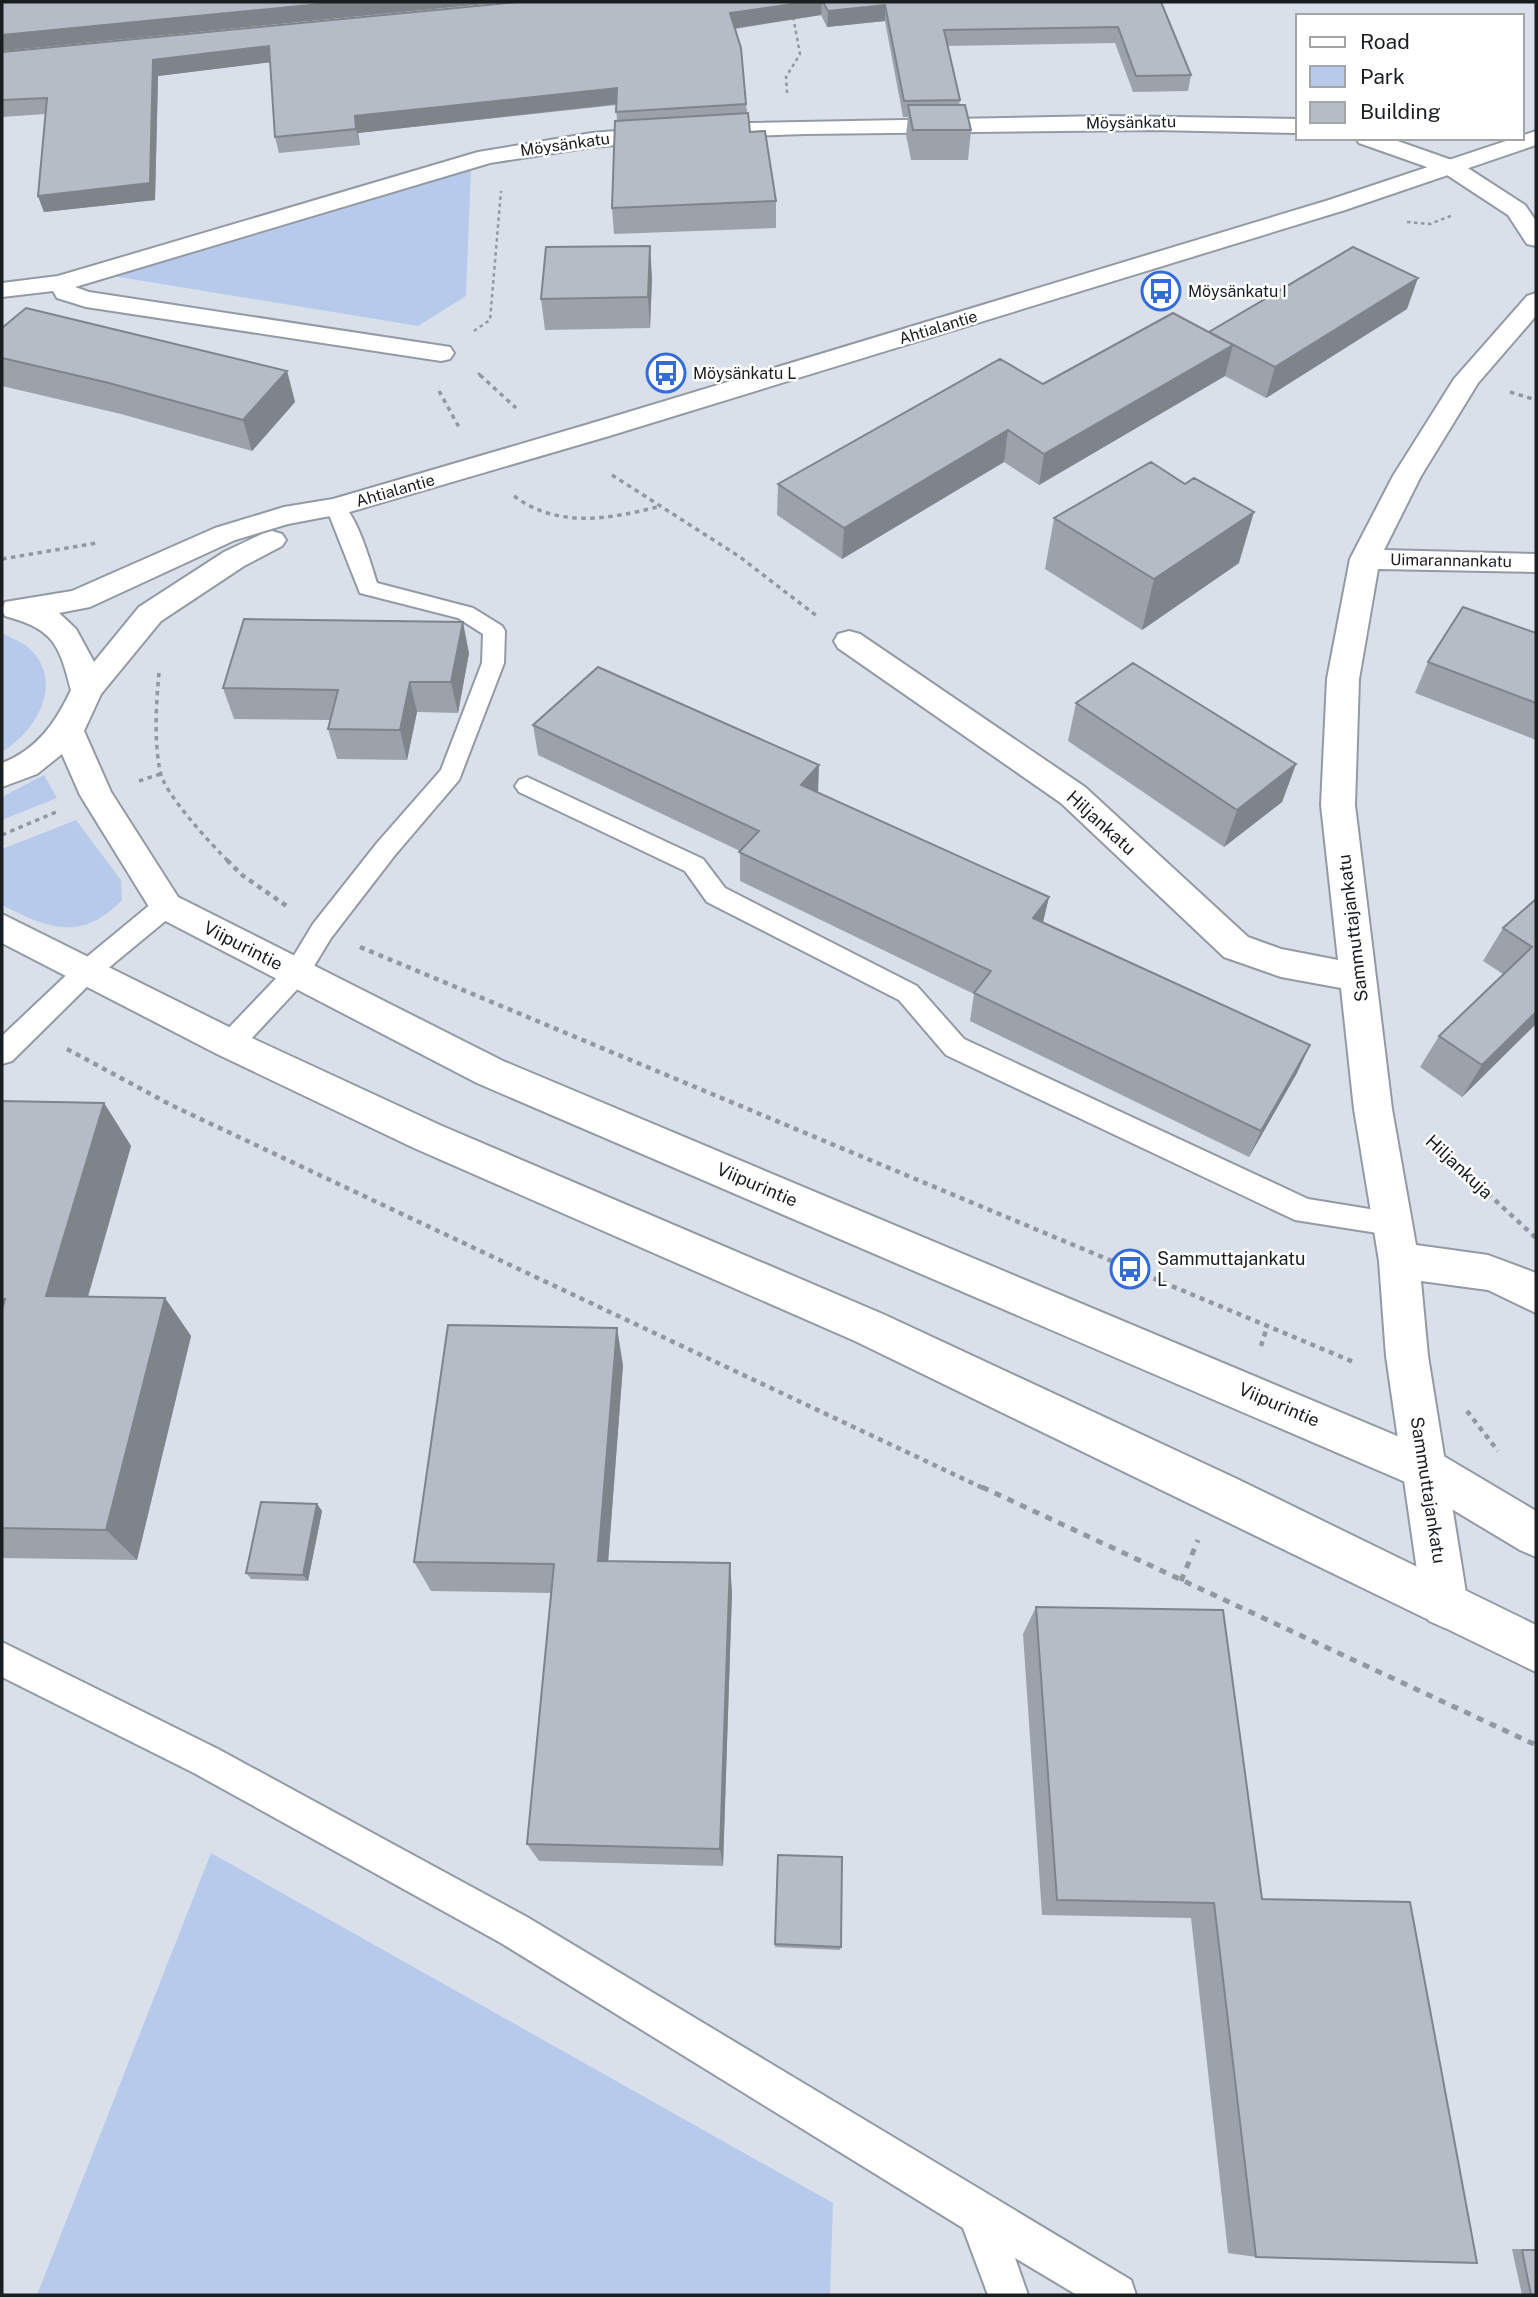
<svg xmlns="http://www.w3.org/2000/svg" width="1538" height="2297" font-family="'Public Sans',sans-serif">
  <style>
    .green { fill: #b7caeb }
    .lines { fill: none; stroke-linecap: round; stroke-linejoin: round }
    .lane-casing { stroke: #949aa4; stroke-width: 4 }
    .street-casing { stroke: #949aa4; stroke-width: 4 }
    .secondary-casing { stroke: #949aa4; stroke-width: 4 }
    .path-far3 { stroke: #93989f; stroke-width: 2.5; stroke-dasharray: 3.5 3.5; stroke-linecap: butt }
    .path-far2 { stroke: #93989f; stroke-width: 3.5; stroke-dasharray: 4.5 4.5; stroke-linecap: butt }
    .path-far1 { stroke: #93989f; stroke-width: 4.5; stroke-dasharray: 5 5; stroke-linecap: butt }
    .path { stroke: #93989f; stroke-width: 5; stroke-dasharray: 7 7; stroke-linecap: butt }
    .lane { fill: #fff; fill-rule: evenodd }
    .street { fill: #fff; fill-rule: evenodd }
    .secondary { fill: #fff; fill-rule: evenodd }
    .wall { fill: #9da2aa }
    .shaded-wall { fill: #7f848b }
    .building { fill: #b6bcc6; stroke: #7f848b; stroke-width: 2 }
    .labels { text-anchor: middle; stroke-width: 5; stroke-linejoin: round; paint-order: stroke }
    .far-street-label { font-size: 16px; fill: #1b1e21; stroke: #fff }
    .far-poi-label { font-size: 16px; fill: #1b1e21; stroke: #fff; text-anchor: start }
    .street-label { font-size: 18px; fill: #1b1e21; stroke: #fff }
    .poi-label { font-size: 18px; fill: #1b1e21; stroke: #fff; text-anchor: start }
  </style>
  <rect width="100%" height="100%" fill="#dae0ea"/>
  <path class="green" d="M471,168L466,296L418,326L107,275Z
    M2,633C11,638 23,642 30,649C65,683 36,731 2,752Z
    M44,775L57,798L2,820V797Z
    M76,820L121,880L122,900C82,942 49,929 2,905V849Z
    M211,1853L833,2203L830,2295H37Z"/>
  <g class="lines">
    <defs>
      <path id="lane" d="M336,501C355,505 371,565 377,583L473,608L502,626L505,631L504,663L459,780L395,855L331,938L305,981L239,1052L230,1055L221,1052L217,1044L221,1036L287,967L313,924L377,843L441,770L482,663L483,634L458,618L360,593L326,507Z
        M527,777L703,859L725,888L917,986L964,1039L1308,1199L1400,1214L1404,1223L1400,1232L1390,1235L1295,1220L946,1055L899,1000L707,902L685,871L519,792L515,786L519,780Z
        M166,896L175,899L179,906L175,913L95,979L12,1061L2,1064V1036L77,965L157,899Z
        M2,1642L218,1749L527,1917L1131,2280L1136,2295H1077L1015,2258L1028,2295H988L963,2228L501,1943L194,1773L2,1677Z"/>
      <path id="street" d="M1105,116L1298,119V133L1153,130L805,134L698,138L592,147L490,163L75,287L89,292L450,347L454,353L450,359L441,361L86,307L57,298L53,291L2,297V283L58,276L478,152L592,133L698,124Z
        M1356,138H1389L1460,163L1525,205L1536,221V246L1527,244L1508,215L1444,173L1359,143Z
        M1536,293V316L1478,383L1421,476L1384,550L1536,554V572L1378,569L1359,679L1355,805L1392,1109L1416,1245L1488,1255L1536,1273V1313L1488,1290L1421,1281L1428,1356L1468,1605L1461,1621L1445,1628L1429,1621L1422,1605L1386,1356L1379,1261L1354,1109L1341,988L1281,977L1224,957L1061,803L838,648L834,641L838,634L849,631L860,634L1085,787L1248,937L1281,949L1338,960L1321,805L1327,679L1350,559L1393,476L1454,379L1527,296Z"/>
      <path id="secondary" d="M1536,131V145L1345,210L609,436L346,513L288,524L235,540L90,607L59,613L76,629L94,662L139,607L224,552L262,534L272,531L282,534L286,540L282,546L244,566L161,621L101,694L84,731L111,792L178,897L503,1061L1440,1454L1536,1511V1557L1520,1550L1410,1484L477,1083L154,915L80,795L62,754L37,774L2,787V763C37,750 56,722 71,690C59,643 53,629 5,616L2,610L5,602L72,591L215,528L284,507L333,499L589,424L1329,200Z
        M2,914L243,1034L442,1126L885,1315L1235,1478L1536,1625V1672L855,1341L414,1148L217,1054L2,943Z"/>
    </defs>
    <use href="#lane" class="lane-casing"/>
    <use href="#street" class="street-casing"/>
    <use href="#secondary" class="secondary-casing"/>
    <path class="path-far3" d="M787,93L786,77L800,54L793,16
      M1407,222L1430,224L1453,215
      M474,331L490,320L501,191
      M478,373L482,377"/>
    <path class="path-far2" d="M480,375L516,408
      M439,391L460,429
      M1510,392L1536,400
      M612,475L740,557L818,617
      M514,496C558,529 611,519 661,506
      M2,559L97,543
      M159,673C156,705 154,740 160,771C164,794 212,845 229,862
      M139,781L160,774
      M2,835L56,812"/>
    <path class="path-far1" d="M227,860L242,875L288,907
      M360,947L1356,1363
      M67,1049L171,1105L985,1489
      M1429,1139L1536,1238
      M1261,1346L1267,1327
      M1467,1411L1498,1451"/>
    <path class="path" d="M982,1487L1536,1745
      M1181,1581L1198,1540"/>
    <use href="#lane" class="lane"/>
    <use href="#street" class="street"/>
    <use href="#secondary" class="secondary"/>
  </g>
  <path class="wall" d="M517,2H1161L1191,75L1188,91L1133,92L1115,43L947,46L960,100L959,105L971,130L968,160H911L906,135L908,117H903L885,21L827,27L821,15L735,29L750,132L776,201V228L614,234L612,208L617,121L616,105L358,133L360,145L279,153L275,137L270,62L158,76L155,200L44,212L38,196L45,114L2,117V52Z
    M652,277L650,328L545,330L541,299Z
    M1407,309L1266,398L1225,376L1039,485L1004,462L842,559L777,515L778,484L1043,384L1209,332Z
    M2,328L287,371L295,402L252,451L121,414L2,386Z
    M1054,518L1239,563L1142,630L1045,569Z
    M1536,633V740L1415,693L1428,662Z
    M469,653L458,713L417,712L407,760L337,759L328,729L330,720L234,719L223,688Z
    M1076,703L1296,764L1282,802L1224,847L1068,741Z
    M533,725L818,792L1049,897L1043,922L1310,1045L1297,1073L1249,1157L970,1021L974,994L740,881V851L538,755Z
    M1536,899V1024L1462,1097L1420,1067L1439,1036L1503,974L1483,961L1503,928Z
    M2,1101L104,1103L131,1146L88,1297L165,1298L191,1336L137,1560L2,1558Z
    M623,1365L608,1561L732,1592L723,1866L539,1861L527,1844L551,1593L431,1591L414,1562Z
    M317,1504L322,1511L308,1581L251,1579L246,1573Z
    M1036,1607L1262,1899L1256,2257L1228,2253L1191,1918L1042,1915L1023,1634Z
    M778,1855L841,1947L840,1950L775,1947Z
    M1512,2249H1536V2295H1522Z"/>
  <path class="shaded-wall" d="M341,2H506L2,51V35Z
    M807,2H822L821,15L730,29V13Z
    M885,5V21L827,27L828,11Z
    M269,46L273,62L158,76L155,200L44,212L38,196L153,60Z
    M617,88L618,104L358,133L360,145L356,129L355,116Z
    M650,246L652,277L650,328L648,297Z
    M1418,278L1407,309L1266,398L1275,367Z
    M1233,345L1225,376L1039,485L1044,454Z
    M287,371L295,402L252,451L243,420Z
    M1008,430L1004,462L842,559L844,528Z
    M1254,512L1239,563L1142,630L1154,579Z
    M463,622L469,653L458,713L451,682Z
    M410,682L417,712L407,760L400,730Z
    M1296,764L1282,802L1224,847L1237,810Z
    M819,765L818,795L801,785Z
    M1049,897L1042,926L1033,918Z
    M1536,1012V1024L1462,1097L1482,1065Z
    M1310,1045L1297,1073L1249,1157L1261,1131Z
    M104,1103L131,1146L77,1334L46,1296Z
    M165,1298L191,1336L137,1560L106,1530Z
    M617,1328L623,1365L606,1590L598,1561Z
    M317,1504L322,1511L308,1581L303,1575Z
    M730,1563L732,1592L723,1866L720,1849Z"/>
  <path class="building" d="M2,2H341L2,35Z
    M517,2H807L730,13L741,48L746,104L616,112L617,88L355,116L356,129L275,137L269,46L153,60L150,183L38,196L47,98L2,100V52Z
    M823,2H1161L1191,75L1136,76L1118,27L944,30L960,100L904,101L885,5L828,11Z
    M908,105H965L971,130H913Z
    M748,113L750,132L765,131L776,201L612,208L615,121Z
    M650,246L648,297L541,299L546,247Z
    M1353,247L1418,278L1275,367L1209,332Z
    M26,308L287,371L243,420L109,383L2,358V328Z
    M1173,313L1233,345L1044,454L1008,430L844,528L778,484L1000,359L1043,384Z
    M1151,462L1185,484L1194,478L1254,512L1154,579L1054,518Z
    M1463,607L1536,633V703L1428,662Z
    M244,619L463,622L451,682H410L400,730L328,729L338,690L223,688Z
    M1133,663L1296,764L1237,810L1076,703Z
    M598,667L819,765L801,785L1049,897L1033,918L1310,1045L1261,1131L974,993L991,971L739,852L759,831L533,725Z
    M1536,899V1012L1482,1065L1439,1036L1532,947L1503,928Z
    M2,1101L104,1103L46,1296L165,1298L106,1530L2,1528V1310L5,1299H2Z
    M448,1325L617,1328L598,1561L730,1563L720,1849L527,1844L554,1564L414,1562Z
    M261,1502L317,1504L303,1575L246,1573Z
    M1036,1607L1223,1610L1262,1899L1410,1902L1477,2263L1256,2257L1214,1903L1057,1900Z
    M778,1855L842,1857L841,1947L775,1944Z
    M1522,2250H1536V2295H1531Z"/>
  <defs>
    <symbol id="bus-ring" viewBox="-11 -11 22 22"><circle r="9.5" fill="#fff" stroke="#336bd9" stroke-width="1.5"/><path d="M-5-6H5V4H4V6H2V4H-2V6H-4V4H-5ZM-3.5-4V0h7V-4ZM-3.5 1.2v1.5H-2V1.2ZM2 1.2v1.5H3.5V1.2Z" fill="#336bd9"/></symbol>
  </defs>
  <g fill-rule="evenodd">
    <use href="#bus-ring" x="1139" y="269" width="44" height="44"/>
    <use href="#bus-ring" x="644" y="351" width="44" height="44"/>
    <use href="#bus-ring" x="1108" y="1247" width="44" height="44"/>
  </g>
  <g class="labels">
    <g class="far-street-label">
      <text transform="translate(1131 122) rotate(-1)" y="6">Möysänkatu</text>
      <text transform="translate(565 144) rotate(-8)" y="6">Möysänkatu</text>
      <text transform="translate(938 327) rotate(-17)" y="6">Ahtialantie</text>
      <text transform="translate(395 490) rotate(-16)" y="6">Ahtialantie</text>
      <text transform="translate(1451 560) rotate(1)" y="6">Uimarannankatu</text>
    </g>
    <g class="far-poi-label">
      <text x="1188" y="297">Möysänkatu I</text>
      <text x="693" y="379">Möysänkatu L</text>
    </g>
    <g class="street-label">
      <text transform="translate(1101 823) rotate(42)" y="6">Hiljankatu</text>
      <text transform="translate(1353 928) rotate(-97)" y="6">Sammuttajankatu</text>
      <text transform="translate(243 946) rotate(27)" y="6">Viipurintie</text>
      <text transform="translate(1459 1167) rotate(43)" y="6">Hiljankuja</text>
      <text transform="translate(757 1185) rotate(23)" y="6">Viipurintie</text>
      <text transform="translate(1279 1405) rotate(23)" y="6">Viipurintie</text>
      <text transform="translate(1428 1490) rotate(81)" y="6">Sammuttajankatu</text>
    </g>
    <g class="poi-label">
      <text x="1157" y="1265">Sammuttajankatu<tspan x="1157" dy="21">L</tspan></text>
    </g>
  </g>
  <rect width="1538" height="2297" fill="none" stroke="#1b1e21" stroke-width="7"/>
  <rect x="1296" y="14" width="228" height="126" fill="#ffffff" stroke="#a4a5a6" stroke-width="2"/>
  <rect x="1310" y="37" width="35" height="10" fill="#ffffff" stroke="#a4a5a6" stroke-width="2"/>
  <text x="1360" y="49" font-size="21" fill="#1b1e21">Road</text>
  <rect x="1310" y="66" width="35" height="21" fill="#b7caeb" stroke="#a4a5a6" stroke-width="2"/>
  <text x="1360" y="84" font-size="21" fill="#1b1e21">Park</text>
  <rect x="1310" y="102" width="35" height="21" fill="#b6bcc6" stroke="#a4a5a6" stroke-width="2"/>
  <text x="1360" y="119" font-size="21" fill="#1b1e21">Building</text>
</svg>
